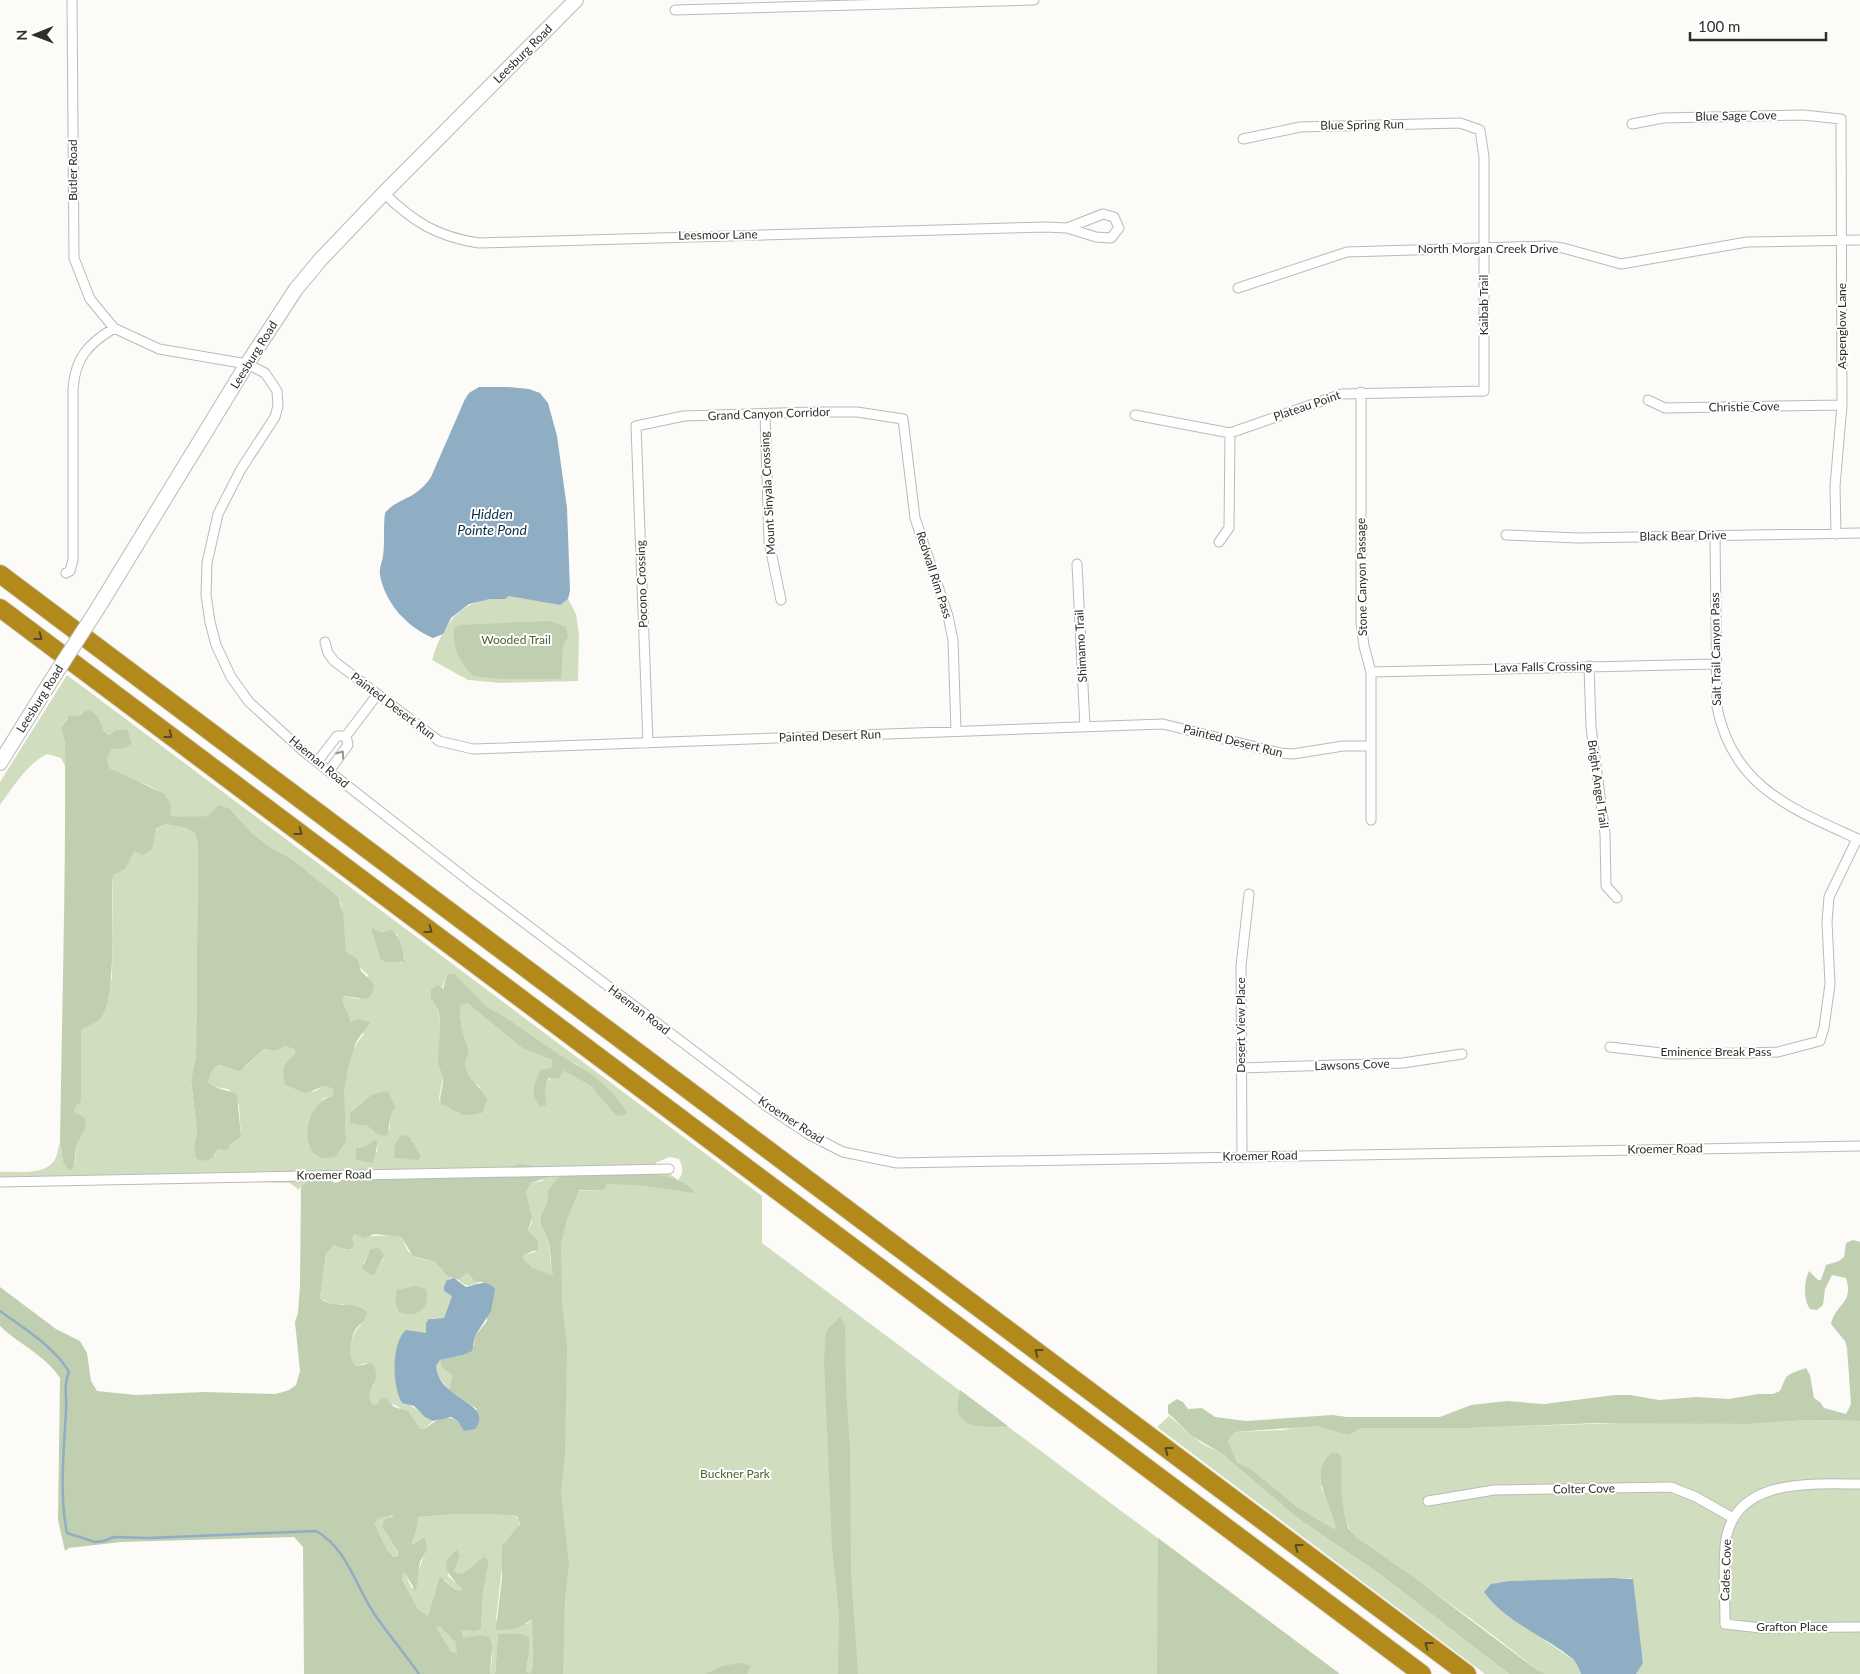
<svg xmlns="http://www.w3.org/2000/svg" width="1860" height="1674" font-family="Lato,sans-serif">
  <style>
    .green { fill: #d0debf; fill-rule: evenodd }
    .forest { fill: #c0cfaf; fill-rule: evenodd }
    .water { fill: #8faec4 }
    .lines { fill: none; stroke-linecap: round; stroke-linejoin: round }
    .stream { stroke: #8faec4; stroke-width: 2.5 }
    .minor-casing { stroke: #bbbab6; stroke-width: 11 }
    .secondary-casing { stroke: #bbbab6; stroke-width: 16 }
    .motorway-casing { stroke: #dad9d9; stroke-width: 20 }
    .minor { stroke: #fff; stroke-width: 9 }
    .secondary { stroke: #fff; stroke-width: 14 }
    .motorway { stroke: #b28a1c; stroke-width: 18 }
    .secondary-bridge-casing { stroke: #bbbab6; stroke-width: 16; stroke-linecap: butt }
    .secondary-bridge { stroke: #fff; stroke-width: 14 }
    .oneway { stroke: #564a28 }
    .oneway2 { stroke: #979696 }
    .labels { text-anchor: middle; stroke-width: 4; stroke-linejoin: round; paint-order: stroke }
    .street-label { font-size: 12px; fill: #2f2e2d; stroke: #fff }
    .park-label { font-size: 12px; fill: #4b5f2e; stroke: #fff }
    .water-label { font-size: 14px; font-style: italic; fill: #083148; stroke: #fff }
  </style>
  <rect width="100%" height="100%" fill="#fdfbf8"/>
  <path class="green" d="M509,596L531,598L558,605L568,599L576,614L579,634L578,681L501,683L468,680L432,660C441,630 456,603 490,599C498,598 503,601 509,596Z
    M67,675L762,1196V1243L1340,1674H539L553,1277L532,1267L523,1258L524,1255L535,1252V1238L528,1230L532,1222L526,1192L531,1183L542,1181L546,1175H565L558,1177L548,1190L547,1202L540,1217L541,1225L549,1242L551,1267L550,1191L604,1190L614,1166L539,1167L519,1165L514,1167L0,1177V1172C15,1171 44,1176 54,1161C57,1157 58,1148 60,1142L63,1162L75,1164L76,1146L86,1128L74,1112L76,1106L81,1102V1030L101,1018L112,977L113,875C127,867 125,863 134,851C142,841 154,830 165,824L186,828L195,833L198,844L196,1055L191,1080L197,1133L195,1146L215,1156L218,1149L241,1137L239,1105L228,1089L215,1087L208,1082L213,1069L219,1065L225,1067L246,1066L264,1049L274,1051L285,1045L295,1049L294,1054L313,1092L324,1086L335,1089L332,1096L324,1098L316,1108L337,1156C348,1141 346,1129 344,1112C341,1087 347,1052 364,1034L349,1019L342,1000L343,996L359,999L368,975C358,968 357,957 346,951L341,903L289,857L271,848L251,832L230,809L213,811L209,816L175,818L170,814C171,791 149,785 131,780C124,777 116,772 109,768L107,758L112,748H125L132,744L128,730H115L111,735L104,731L100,720L81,713L77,716L67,718L61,728L65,742V766L61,758L47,754C26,765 14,786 0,805V782ZM373,927L380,931L397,934L405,959L402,963L396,961L387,962C381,953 370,938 373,927ZM447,974H455L487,1007L504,1016L567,1060L576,1064L621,1103L598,1093L591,1086L564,1071C551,1079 541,1079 546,1098L535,1081L551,1068L552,1060L522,1048L467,1003L460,1006C460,1023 463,1035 468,1051C462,1068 466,1077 480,1087L459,1114L452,1107L441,1105L439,1098L443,1078L438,1057L441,1026L436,1004ZM371,1095L389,1115L390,1129L372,1130L367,1126L351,1123L350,1113ZM374,1140L378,1142L377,1152L356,1148L366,1146ZM413,1140L414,1159L394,1158L395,1156ZM670,1157L679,1159C683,1166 684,1173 678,1180L655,1163Z
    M310,1180L301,1186L299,1190L290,1183L221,1181Z
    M354,1234C361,1238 389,1234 401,1237L408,1251L418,1258L435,1262L447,1276L452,1278L447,1280L452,1296L444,1318H432L426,1323V1334L423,1333L395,1362V1376L410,1405L433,1421L424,1429H420C406,1413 396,1397 372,1405L369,1401V1390L374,1385L366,1363L357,1366C344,1358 351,1333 361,1325L344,1304L334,1305L320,1298L326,1254L334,1245L345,1250ZM370,1252L384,1259L377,1267L363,1264Z
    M467,1273L478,1283C468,1287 466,1287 459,1280Z
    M440,1360L441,1367L452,1375L449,1390L436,1373V1366Z
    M1169,1416L1201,1443L1221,1453L1296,1517L1381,1575L1509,1674H1485L1157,1427Z
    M1807,1420L1860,1421V1674H1636L1643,1662L1632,1578L1510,1581L1518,1622L1575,1661L1581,1674H1546L1537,1670C1497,1637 1453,1606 1411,1576C1394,1563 1357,1546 1348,1526C1338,1505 1341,1481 1342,1458L1321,1487L1337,1529H1334L1296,1506L1251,1469L1237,1462L1228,1441L1235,1432L1283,1430L1306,1425L1317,1426L1351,1433L1355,1429L1361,1428H1470L1646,1422L1750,1424Z
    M457,1514L512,1515L520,1519L518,1529L505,1542L496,1620L527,1624L532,1619L533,1667L530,1673L526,1671L529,1654L522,1634L498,1635L495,1674H490L492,1658L489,1638L479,1635L464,1639L461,1629L481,1628L483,1594L489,1561L484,1556L465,1572L458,1574L454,1571L455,1563L451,1554L448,1576L462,1588L461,1592L456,1590L445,1580L436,1594L428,1616L418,1609L402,1579L404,1571L412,1589C417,1575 428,1550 425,1537L411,1545L418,1517Z
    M392,1515C394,1519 398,1552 398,1556L394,1557L387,1550L375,1524L378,1519Z
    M436,1627H440L456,1643L458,1650L457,1653L451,1651Z"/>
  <path class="forest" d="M549,621L566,627L568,636L563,646L561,679H499L473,676C458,659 453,650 454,628L460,625Z
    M88,710C98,713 101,722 104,731L110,735L115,730H128L132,744L125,748L112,749L107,758L109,768L165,794L171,806L170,814L175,817L208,816L219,805L230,809L251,832L271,848L289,857L338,897L343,913L346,951L358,960L361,971L374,984L372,994L366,999L344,996L342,1000L351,1022C357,1018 364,1019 370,1023L356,1042L348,1068L344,1092L346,1141L337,1156C296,1170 301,1103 332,1096L334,1089L324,1086L306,1093L285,1085C281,1070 283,1065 294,1055L295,1049L285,1046L274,1051L264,1049L240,1071L219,1065L213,1069L208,1082L215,1087L237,1094L241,1137L230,1144L227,1150L218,1149C214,1159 206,1164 196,1158L194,1146L197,1132L191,1080L196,1055L198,844L195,833L186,828L165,824L156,829L152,849L143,855L134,851L125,869L113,875C110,907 118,995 101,1018C96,1023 87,1026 81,1030V1102L76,1106L74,1112L85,1118L86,1128L76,1146L74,1167L69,1170L63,1162L60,1142C62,1009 66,875 65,742L61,728L69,716H77Z
    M372,927L382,932L392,930C401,937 403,951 405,962H387L381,960L372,932Z
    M447,974H455L487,1007L504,1016L560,1055L591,1074L612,1092L627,1112L623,1116L616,1115L591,1086L564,1071L559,1078H549C543,1086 546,1096 546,1105L541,1107C529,1097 534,1081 541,1070L551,1068L552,1060L522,1048L467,1003L460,1006C460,1023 463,1036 469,1051C458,1077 476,1079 487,1099L482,1113C476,1113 466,1117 460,1114C452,1110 452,1107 441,1105C438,1096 444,1088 443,1078C442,1072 438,1066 438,1059C438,1038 446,1016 431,998V990L437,985L443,989Z
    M388,1091L395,1107C387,1118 391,1125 387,1136L379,1135L367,1126L350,1123V1113L371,1095Z
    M401,1135C415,1135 413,1148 421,1156L419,1160L394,1158L395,1144Z
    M374,1140L378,1142L373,1163L356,1160V1148L366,1146Z
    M519,1164L539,1167L546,1178L531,1183L526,1192L532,1218L528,1230L538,1241V1249L524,1255L523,1258L532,1267L553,1276L549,1242L541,1225L540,1217L547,1202L548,1190L558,1177L567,1174C603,1180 671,1161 695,1193L640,1185L607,1184L604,1190H579L567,1219L561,1244L562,1304L567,1345L565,1453L561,1493L569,1564L565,1596L563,1674H495L498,1634H522L529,1638V1654L526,1671L530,1673L533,1667L532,1619C521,1628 512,1630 497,1630L496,1628L502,1578V1546L520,1524L518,1517L512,1515L457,1514L418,1517L416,1530L411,1545L425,1537L427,1549L420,1562L416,1591L404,1572L402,1579L418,1609L428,1616L440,1577L456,1590L461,1591L462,1589C450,1576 436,1564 457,1550L460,1555L454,1571L458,1574L465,1572L484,1556L489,1561L483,1594L481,1629L476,1631L461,1630L464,1638L479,1635L489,1637L492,1645L490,1674H304L303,1547L294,1537L121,1542L69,1548L65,1551L58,1520L60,1378C45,1355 20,1345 0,1326V1287L56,1329L80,1341L87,1353L91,1381L97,1391L136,1395L204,1392L276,1394L289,1390L296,1385L300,1371L295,1322L298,1313L300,1285L301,1186C310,1178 324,1176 335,1183L350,1178L393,1179L410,1169C431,1171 451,1171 472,1168C488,1167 504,1172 519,1164ZM354,1234L365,1238L374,1234L401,1237L413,1256L435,1262L447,1276L459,1280L467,1273L476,1282H483L487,1321L475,1336L474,1345L463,1355L440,1360L441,1367L452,1375L449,1390L477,1409L458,1421C443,1413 436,1421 424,1429H420L408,1411L394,1407L386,1398H381L378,1403L373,1405C360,1389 386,1383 372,1363L357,1366C347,1360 350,1342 354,1332C358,1324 366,1322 367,1312C353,1299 334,1310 320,1298L326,1254L334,1245C341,1248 348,1253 354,1246L352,1239ZM392,1515L393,1518H386L382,1526L398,1551V1556L394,1557L387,1550L375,1524L378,1519ZM436,1627H440L456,1643L457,1653L451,1651Z
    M1853,1240L1860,1242V1421L1807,1420L1750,1424L1598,1423L1470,1428H1361L1348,1435L1317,1426L1235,1432L1228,1441L1237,1462L1251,1469L1296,1506L1334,1529L1336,1528C1331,1505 1308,1475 1331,1453H1338L1342,1458L1341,1490L1344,1513L1348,1528L1357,1538L1412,1576L1537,1670L1546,1674H1509L1381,1575L1296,1517L1221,1453L1192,1436L1168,1413V1405L1177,1399L1183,1402L1188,1409L1202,1408L1215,1417L1246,1421L1332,1415L1347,1417H1440L1471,1405L1507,1401L1544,1404L1615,1395H1630L1659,1400L1696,1397L1729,1399L1758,1394H1773L1780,1391L1786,1377L1792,1373L1806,1368L1810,1375L1814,1398L1820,1402L1824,1408L1846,1414L1851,1404L1847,1348L1845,1341L1831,1324C1836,1303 1854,1304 1846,1278L1832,1275L1825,1289L1823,1305L1817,1310L1810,1309C1803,1299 1804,1281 1809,1271L1818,1280H1821L1826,1265L1839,1261L1844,1257L1846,1243Z
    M378,1248L384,1254C383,1262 377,1266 375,1274L371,1275L362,1268L371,1249Z
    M415,1286L426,1289C431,1308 418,1319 399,1312L395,1302L397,1290Z
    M840,1317L845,1326L846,1387L850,1449L851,1573L858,1674H838L839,1615L832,1546L824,1360L826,1331Z
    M960,1390L1008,1426C994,1427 961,1430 958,1411C957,1404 959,1397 960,1390Z
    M1158,1538L1340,1674H1157Z
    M741,1663L751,1666L747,1674H706L721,1666Z"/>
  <path class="water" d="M479,387H507L529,389L540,393L548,403L557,436L567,508L570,591L568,599L560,605L509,596L505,599H490L469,604L451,618L443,634L433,638C407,627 385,603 380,575C379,567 382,563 383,556C385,542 383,527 385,513C398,497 415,501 431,477L465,399L469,393Z
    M454,1278L466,1287C477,1285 486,1278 495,1289L491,1311L475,1336L472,1351L463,1355L440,1360L436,1366C438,1400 495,1402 475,1429L464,1431L458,1421L451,1417L433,1421L425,1417L414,1406L402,1403C392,1386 391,1343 406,1330L426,1333V1323L429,1319L444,1318L452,1296L444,1291V1286L447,1280Z
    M1612,1578L1633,1579L1643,1663L1636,1674H1581C1579,1669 1577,1664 1574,1660C1546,1636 1506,1623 1484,1592L1491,1584L1510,1581Z"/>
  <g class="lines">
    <path class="stream" d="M0,1311C23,1328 55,1347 69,1372C63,1388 67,1394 66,1410C64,1451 59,1493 67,1533L95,1542L104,1541L114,1537L149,1538L316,1531C347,1548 356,1587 375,1615C389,1635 405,1654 419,1674"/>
    <defs>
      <path id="minor" d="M72,0L74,258L90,299L114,328L159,349L247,364L265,373L277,391L278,406L275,417L241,469L218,514L207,563L206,595L210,622L216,645L231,677L249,702L303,751L473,884L768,1107L808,1134L843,1152L897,1163L1860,1146
        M675,10L1034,0
        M1632,124L1663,118L1803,115L1841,119L1842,405L1835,486L1836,534
        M384,193C413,222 438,237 479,243L1045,227L1067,228L1096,237L1111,238L1119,228L1114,217L1103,214L1067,228
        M1238,288L1347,252L1546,246L1563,248L1621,264L1747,242L1860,240
        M1361,392V622L1364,646L1371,672V820
        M1648,400L1665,408L1842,405
        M765,414L769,542L781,600
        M1135,415L1230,433L1342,394L1484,391V157L1480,130L1460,123L1300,127L1243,139
        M1506,535L1578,538L1860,533
        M1715,536L1717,707C1733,788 1793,809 1860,840
        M1219,542L1229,528L1230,433
        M1077,564L1085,727
        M66,573L70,571L73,560V389C75,358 88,344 114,328
        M325,642L328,653L334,661L439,741L473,749L1163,724L1280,753L1293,754L1343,746H1371
        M1589,666L1591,727L1605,834L1606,886L1617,898
        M1371,672L1715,664
        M648,743L636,426L684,416L814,412H857L903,419L915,518L948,616L953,640L956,731
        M317,762L337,736H346L377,695
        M329,771L348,745L346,736
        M1610,1047L1670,1054L1748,1053L1778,1052L1820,1041L1824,1028L1830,984L1827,922L1829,897L1857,839
        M1241,1068L1403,1063L1462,1054
        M1242,1157L1241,966L1249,894
        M0,1182L669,1169
        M1860,1484C1809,1484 1731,1477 1725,1547C1723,1572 1725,1598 1725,1624L1761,1628L1860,1627
        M1428,1501L1494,1490L1671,1487L1696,1497L1733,1518"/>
      <path id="secondary" d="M98,608L247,364L296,289L321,259L384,193L576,0
        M0,763L49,684"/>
      <path id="motorway" d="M0,574L1467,1674
        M0,608L1422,1674"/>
    </defs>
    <use href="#minor" class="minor-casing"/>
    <use href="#secondary" class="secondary-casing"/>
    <use href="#motorway" class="motorway-casing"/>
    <use href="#minor" class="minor"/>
    <use href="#secondary" class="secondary"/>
    <use href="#motorway" class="motorway"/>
    <defs>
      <path id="secondary-bridge" d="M49,684L98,608"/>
    </defs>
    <use href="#secondary-bridge" class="secondary-bridge-casing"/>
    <use href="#secondary-bridge" class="secondary-bridge"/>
  </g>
  <defs><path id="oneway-chevron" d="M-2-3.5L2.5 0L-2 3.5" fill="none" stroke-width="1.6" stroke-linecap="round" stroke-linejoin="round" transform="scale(1.25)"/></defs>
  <g class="oneway">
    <use href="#oneway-chevron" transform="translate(39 637) rotate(37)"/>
    <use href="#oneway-chevron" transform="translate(169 735) rotate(37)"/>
    <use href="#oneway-chevron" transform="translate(299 832) rotate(37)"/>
    <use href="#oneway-chevron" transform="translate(429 930) rotate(37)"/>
    <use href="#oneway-chevron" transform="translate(1038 1352) rotate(-143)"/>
    <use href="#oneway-chevron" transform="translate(1168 1450) rotate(-143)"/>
    <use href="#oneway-chevron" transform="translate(1298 1547) rotate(-143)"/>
    <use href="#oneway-chevron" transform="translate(1428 1645) rotate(-143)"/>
  </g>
  <use class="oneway2" href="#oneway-chevron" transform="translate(341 754) rotate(-54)"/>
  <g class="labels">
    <g class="street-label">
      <text transform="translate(523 54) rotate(-45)" y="4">Leesburg Road</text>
      <text transform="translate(1736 116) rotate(-1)" y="4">Blue Sage Cove</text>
      <text transform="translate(1362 125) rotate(-1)" y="4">Blue Spring Run</text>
      <text transform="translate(73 170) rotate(-90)" y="4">Butler Road</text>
      <text transform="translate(718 235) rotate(-1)" y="4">Leesmoor Lane</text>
      <text x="1488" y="253">North Morgan Creek Drive</text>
      <text transform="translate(1484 305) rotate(-90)" y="4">Kaibab Trail</text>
      <text transform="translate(1842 326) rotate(-90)" y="4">Aspenglow Lane</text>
      <text transform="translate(254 355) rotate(-58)" y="4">Leesburg Road</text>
      <text transform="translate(1307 406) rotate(-19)" y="4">Plateau Point</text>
      <text transform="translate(1744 407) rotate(-1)" y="4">Christie Cove</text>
      <text transform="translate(769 414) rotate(-2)" y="4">Grand Canyon Corridor</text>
      <text transform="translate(768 493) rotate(-93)" y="4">Mount Sinyala Crossing</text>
      <text transform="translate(1683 536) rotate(-1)" y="4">Black Bear Drive</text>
      <text transform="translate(934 575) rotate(72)" y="4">Redwall Rim Pass</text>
      <text transform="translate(1362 577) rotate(-91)" y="4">Stone Canyon Passage</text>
      <text transform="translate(642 584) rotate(-92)" y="4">Pocono Crossing</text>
      <text transform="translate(1081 646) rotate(-93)" y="4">Shimamo Trail</text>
      <text transform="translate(1716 649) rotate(-91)" y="4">Salt Trail Canyon Pass</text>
      <text transform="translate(1543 667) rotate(-1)" y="4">Lava Falls Crossing</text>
      <text transform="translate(40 699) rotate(-58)" y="4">Leesburg Road</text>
      <text transform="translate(393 706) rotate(37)" y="4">Painted Desert Run</text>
      <text transform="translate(830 736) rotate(-2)" y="4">Painted Desert Run</text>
      <text transform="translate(1233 741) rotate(14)" y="4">Painted Desert Run</text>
      <text transform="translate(319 762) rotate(40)" y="4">Haeman Road</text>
      <text transform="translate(1598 784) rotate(82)" y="4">Bright Angel Trail</text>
      <text transform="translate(639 1010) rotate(37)" y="4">Haeman Road</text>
      <text transform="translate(1241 1025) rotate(-90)" y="4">Desert View Place</text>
      <text x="1716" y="1056">Eminence Break Pass</text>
      <text transform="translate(1352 1065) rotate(-2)" y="4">Lawsons Cove</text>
      <text transform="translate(791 1120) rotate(33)" y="4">Kroemer Road</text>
      <text transform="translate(1665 1149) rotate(-1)" y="4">Kroemer Road</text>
      <text transform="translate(1260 1156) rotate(-1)" y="4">Kroemer Road</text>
      <text transform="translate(334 1175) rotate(-1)" y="4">Kroemer Road</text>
      <text transform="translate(1584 1489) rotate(-1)" y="4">Colter Cove</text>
      <text transform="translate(1726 1570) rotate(-88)" y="4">Cades Cove</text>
      <text x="1792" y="1631">Grafton Place</text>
    </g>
    <g class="park-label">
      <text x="516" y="644">Wooded Trail</text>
      <text x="735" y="1478">Buckner Park</text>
    </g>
    <g class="water-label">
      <text x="492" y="519">Hidden<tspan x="492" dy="16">Pointe Pond</tspan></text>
    </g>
  </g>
  <g transform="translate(35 35) rotate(269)" stroke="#ffffff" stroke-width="4" paint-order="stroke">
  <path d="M0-4L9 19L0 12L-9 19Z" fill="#2f2e2d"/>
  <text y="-8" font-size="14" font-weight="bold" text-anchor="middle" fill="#2f2e2d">N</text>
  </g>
  <path d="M1690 32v8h136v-8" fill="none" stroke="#2f2e2d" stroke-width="2.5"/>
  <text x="1698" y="32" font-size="15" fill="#2f2e2d" stroke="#ffffff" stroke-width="4" paint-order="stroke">100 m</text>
</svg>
